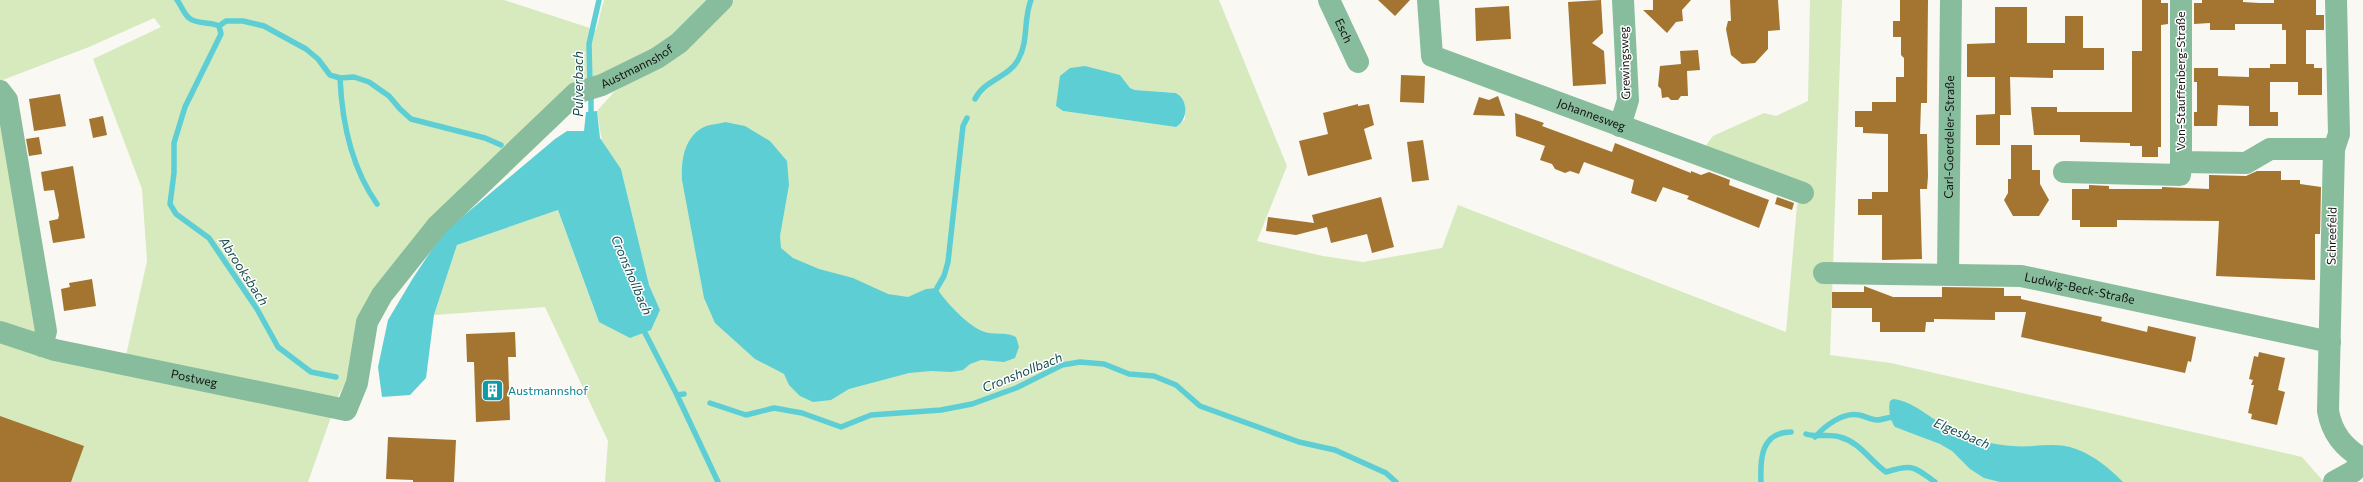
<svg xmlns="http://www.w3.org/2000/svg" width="2363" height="482" font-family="Commissioner,sans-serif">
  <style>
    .green { fill: #d6eabe; fill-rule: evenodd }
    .water { fill: #5eced5 }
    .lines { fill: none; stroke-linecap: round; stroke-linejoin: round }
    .stream { stroke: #5eced5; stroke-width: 5.5 }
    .building { fill: #a37531 }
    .minor { stroke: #87bd9d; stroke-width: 22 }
    .labels { text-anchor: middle; stroke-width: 3; stroke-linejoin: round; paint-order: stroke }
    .street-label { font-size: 12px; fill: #121110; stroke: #fff }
    .culture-label { font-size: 12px; fill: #0d838f; stroke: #fff; text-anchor: start }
    .water-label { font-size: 13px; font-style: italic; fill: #1a4c4f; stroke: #fff }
  </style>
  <rect width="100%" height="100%" fill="#f9f8f3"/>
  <path class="green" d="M0,0H504L596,30L604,0H708L673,36L651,51L599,75L432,222L335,402L125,360L147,261L142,189L93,59L161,27L154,18L89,47L0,81Z
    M734,0H1219L1287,166L1257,241L1323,256L1363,262L1442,248L1458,205L1786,332L1797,205L1807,186L1704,148L1713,136L1764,113L1776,116L1808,101L1810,0H1842L1830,355L1891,363L2302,457L2324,482H605L608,441L545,307L434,315L457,245L558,210L599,322L660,310L648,283L621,169L602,142L597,111L614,92L658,67L695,38ZM1120,75L1130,88L1135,90L1176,93C1187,99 1185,108 1185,119L1176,127L1063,111L1056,106Z
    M0,105L37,330L32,335L0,325Z
    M0,339L331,417L308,482H0Z"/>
  <path class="water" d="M1085,66L1120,75L1130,88L1135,90L1176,93C1189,100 1188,120 1176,127L1063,111L1056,106L1060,76L1070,68Z
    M597,111L600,138L621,169L649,285L660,310L651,330L630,338L599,322L558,210L457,245L434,315L426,378L410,395L382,397L378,367L388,320L413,278L443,233L555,139L567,131H584L586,112Z
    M725,122L745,126L770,141L787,161L789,185L780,236L781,248L793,258L819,269L853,278L888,294L908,297L926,289L937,288C944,301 969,326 982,331C994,336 1005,331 1016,337L1019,347L1015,358L1004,362L981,360L970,364L963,370L951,372L931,371L909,373L849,389L831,400L813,402L800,396L789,385L784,374L755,359L715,323L704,298L682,180C681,161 684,137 704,127C710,124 719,124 725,122Z
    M1893,399C1913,400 1937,424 1957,433C1974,440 1995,445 2013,446C2035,448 2055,441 2076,449C2095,456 2109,468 2123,482H2000L1984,478L1970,469L1952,451L1940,444L1895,427C1890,420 1888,409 1890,401Z"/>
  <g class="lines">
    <path class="stream" d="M177,0C181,5 184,14 189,18C197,25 210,21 219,26L221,34L185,107L174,143V173L170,204L176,214L209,238L257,309L278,347L311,372L336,377
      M219,26L226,21H243L264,26L306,49L318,59L330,75L340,78L354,77L369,82L389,96L400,109L411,119L485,138L501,145
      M340,78C342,123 351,167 377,204
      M590,85L589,44L599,0
      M591,93V118
      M975,99C984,80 1008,78 1018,60C1029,41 1023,20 1031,0
      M937,288L944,276L948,262L963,126L967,118
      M642,327L677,395L684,394
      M677,395L718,482
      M710,403L746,415L774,408L802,413L841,427L871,415L941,410L972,404L1016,388L1062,365L1080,362L1104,364L1129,374L1154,376L1176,385L1200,406L1299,442L1335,450L1386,473L1396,482
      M1806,434C1817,438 1828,433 1840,437C1861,443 1869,460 1886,472C1912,464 1913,466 1935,482
      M1815,437C1825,426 1842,412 1859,415C1865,416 1871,420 1877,420C1884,420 1891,415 1898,418
      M1761,482C1760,459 1761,432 1791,432"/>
  </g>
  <path class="building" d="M1378,0H1410L1395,16Z
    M1601,0L1603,33L1592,43L1604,51L1606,84L1573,86L1568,2Z
    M1653,0H1691L1682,10L1683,21L1676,22L1667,33L1643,10H1653Z
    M1730,0H1778L1780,30L1768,31V49L1755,63L1742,64L1731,55L1726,29L1728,21H1731Z
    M1900,0H1928L1927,103H1921L1920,134H1927L1928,176L1927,189H1920L1922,259L1882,260V215H1858V199H1872V192H1888V134L1863,133V127H1855V111H1872V102H1896V77H1904V58L1901,55V37H1893V21H1900Z
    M2142,0H2161V3H2168V24L2161,25V147H2158V157H2142V146H2130V143L2080,142V135H2034L2031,107H2057V112H2132V51H2142Z
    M2202,0H2243V2L2259,3H2274V0H2316V15H2324V30H2306V64H2314V68H2322V95H2298V82H2270V112H2278V126H2249V106L2218,105L2217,126H2194V112H2197V82H2194V68H2218V76L2249,77V68H2270V64H2286V30H2282V24H2235V30H2210V23L2194,24V3H2202Z
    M1509,6L1511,39L1476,41L1475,8Z
    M1995,7H2027V43H2065V16H2083V48H2104V70H2053V78L2010,77L2011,115H2000V145H1976V115L1995,114V77H1967V44L1995,43Z
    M1698,50L1700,70L1687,71L1688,96H1681L1678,100H1671L1668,97L1662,98L1661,89L1658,86L1660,66L1681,64L1680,51Z
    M1401,75L1425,76L1424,103L1400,102Z
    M60,94L66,126L34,131L29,99Z
    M1498,96L1505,116L1473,115L1479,97L1489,100Z
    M1358,104V106L1369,104L1374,125L1364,129L1372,159L1308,176L1299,141L1328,134L1323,113Z
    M1515,113L1544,123L1542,126L1612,152L1615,143L1691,173V171L1701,175L1709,172L1730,180L1729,185L1769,200L1759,228L1687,199L1689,196L1663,187L1656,202L1631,193L1634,180L1584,162L1579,174L1570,171L1565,173L1555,169L1552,164L1540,160L1545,146L1516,136Z
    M103,116L107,135L93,138L89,119Z
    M39,137L42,154L29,156L26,139Z
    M1423,140L1429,180L1412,182L1407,142Z
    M2011,145H2032V170H2040V184L2049,200L2039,216H2013L2004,200L2008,193V179H2011Z
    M73,166L85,238L53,243L49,221L58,219L59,215L54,190L44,191L41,172Z
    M2257,171H2281V180H2300V184L2321,187L2320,234H2315V280L2216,276L2219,221L2117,220V227H2080V220H2072V189H2089V185L2109,186V189H2162V187L2209,189V175L2246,176Z
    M1381,197L1394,247L1372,253L1367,234L1331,243L1327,227L1296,235L1266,231L1268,217L1314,223L1312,215Z
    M1777,197L1794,203L1792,210L1775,204Z
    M92,279L96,306L64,311L61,289L70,287L69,283Z
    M1864,286L1893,297H1942V287L2004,288V296H2021V299L2102,317L2101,321L2147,332L2148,326L2196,337L2191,362L2188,361L2185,373L2021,337L2026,312H1995V320L1934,319V322H1926L1925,332H1880V322H1872V308H1832V292H1864Z
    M515,332L516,357H508L510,420L476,422L474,362H467L466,334Z
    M2259,352L2285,358L2278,390L2285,392L2277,425L2251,419L2252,414L2248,413L2254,385H2251L2253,380L2249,379L2254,356L2258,357Z
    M0,416L84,446L71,482H0Z
    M388,437L456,440L454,482H413V480L386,479Z"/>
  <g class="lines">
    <g class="minor">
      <path id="s1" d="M1329,0L1358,62"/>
      <path id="s2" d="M1428,0L1432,56L1803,193"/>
      <path d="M2181,0V162L2246,163L2270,149H2334"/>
      <path d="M2336,0L2339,134L2334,149L2328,411C2332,433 2343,447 2363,459"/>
      <path d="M0,91L7,100L46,331L42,346"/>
      <path d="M1620,126L1628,100L1623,0"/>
      <path d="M2064,172L2180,175L2181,162"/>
      <path id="s3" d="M1824,273L2021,276L2330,342"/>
      <path id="s4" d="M1948,274L1951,0"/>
      <path id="s5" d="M0,332L55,350L346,410L357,383L367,322L382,295L437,226L576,93L602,85L657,58L679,43L722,0"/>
      <path d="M2334,482L2354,471L2362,458"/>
    </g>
  </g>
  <defs>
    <symbol id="building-square" viewBox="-11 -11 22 22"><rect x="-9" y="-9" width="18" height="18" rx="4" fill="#0f9aa8" stroke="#fff"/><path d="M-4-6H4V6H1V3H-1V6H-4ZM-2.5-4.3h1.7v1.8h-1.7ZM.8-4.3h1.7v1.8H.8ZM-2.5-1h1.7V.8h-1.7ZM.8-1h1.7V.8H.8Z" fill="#fff"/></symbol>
  </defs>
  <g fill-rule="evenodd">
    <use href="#building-square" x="480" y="378" width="25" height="25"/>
  </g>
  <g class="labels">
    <g class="street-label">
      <text dy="4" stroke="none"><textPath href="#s1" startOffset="34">Esch</textPath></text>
      <text transform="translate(1625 63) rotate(-92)" y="4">Grewingsweg</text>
      <text dy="4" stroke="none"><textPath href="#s5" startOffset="824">Austmannshof</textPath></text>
      <text transform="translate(2181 81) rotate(-90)" y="4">Von-Stauffenberg-Straße</text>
      <text dy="4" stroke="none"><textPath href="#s2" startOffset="226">Johannesweg</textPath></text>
      <text dy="4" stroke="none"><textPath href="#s4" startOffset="137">Carl-Goerdeler-Straße</textPath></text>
      <text transform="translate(2332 236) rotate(-89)" y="4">Schreefeld</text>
      <text dy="4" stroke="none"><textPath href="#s3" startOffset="257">Ludwig-Beck-Straße</textPath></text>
      <text dy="4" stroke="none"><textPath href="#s5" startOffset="200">Postweg</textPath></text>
    </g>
    <g class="culture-label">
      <text x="508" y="395">Austmannshof</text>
    </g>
    <g class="water-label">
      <text transform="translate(578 84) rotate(-90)" y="5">Pulverbach</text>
      <text transform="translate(244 271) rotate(57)" y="5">Abrooksbach</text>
      <text transform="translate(632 275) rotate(67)" y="5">Cronshollbach</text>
      <text transform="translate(1022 372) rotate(-22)" y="5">Cronshollbach</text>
      <text transform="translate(1962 433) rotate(23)" y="5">Elgesbach</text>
    </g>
  </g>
</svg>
